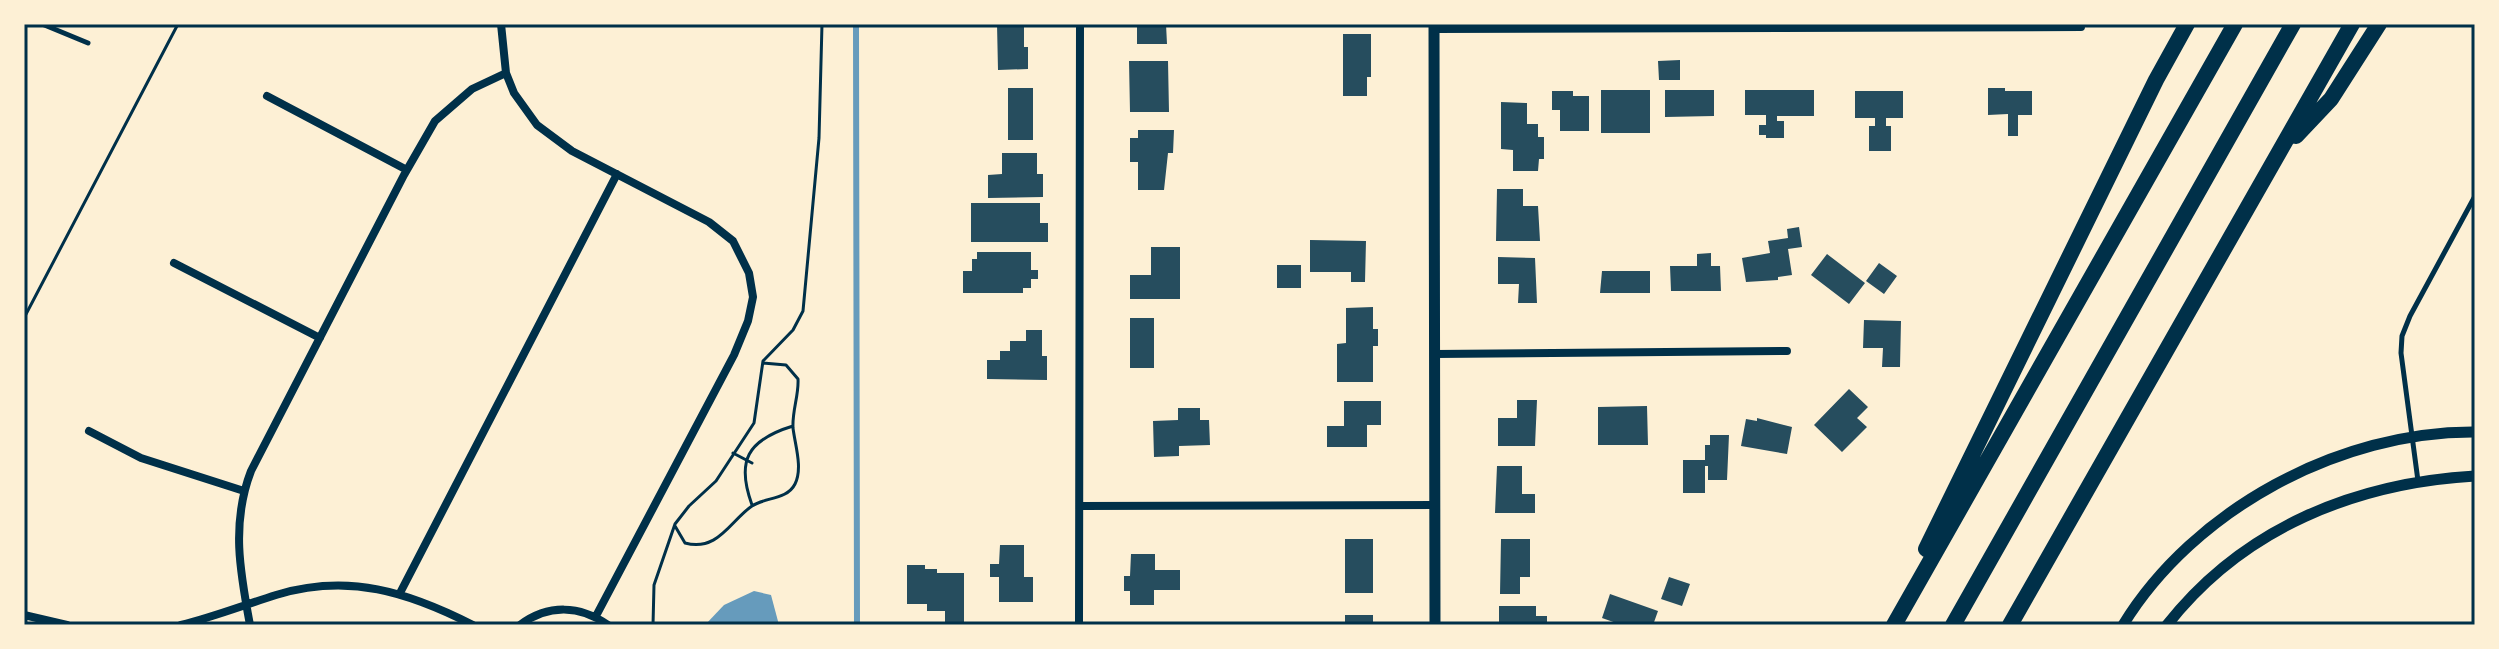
<svg xmlns="http://www.w3.org/2000/svg" width="2499" height="649" font-family="Karla,sans-serif">
  <style>
    .water { fill: #669bbc }
    .lines { fill: none; stroke-linecap: round; stroke-linejoin: round }
    .stream { stroke: #669bbc; stroke-width: 6 }
    .building { fill: #264d5e }
    .path { stroke: #003049; stroke-width: 3 }
    .service { stroke: #003049; stroke-width: 5 }
    .minor { stroke: #003049; stroke-width: 8 }
    .tertiary { stroke: #003049; stroke-width: 11 }
    .motorway { stroke: #003049; stroke-width: 16 }
    .neatline { fill: none; stroke: #003049; stroke-width: 3 }
  </style>
  <rect width="100%" height="100%" fill="#fdf0d5"/>
  <path class="water" d="M754,591L771,595L779,625H705L724,605Z"/>
  <g class="lines">
    <path class="stream" d="M856,24L857,625"/>
  </g>
  <path class="building" d="M997,24H1019V27H1024V47H1028V69L998,70Z
    M1137,24H1166L1167,44H1137Z
    M1343,34H1371V77H1367V96H1343Z
    M1680,60V80H1659L1658,61Z
    M1129,61H1168L1169,112H1130Z
    M1008,88H1033V140H1008Z
    M1988,88H2005V91H2032V115H2018V136H2008V114L1988,115Z
    M1601,90H1650V133H1601Z
    M1665,90H1714V116L1665,117Z
    M1745,90H1814V116H1777V121H1784V138H1766V135H1759V125H1766V115H1745Z
    M1552,91H1573V96H1589V131H1560V110H1552Z
    M1855,91H1903V118H1886V126H1891V151H1869V126H1875V118H1855Z
    M1501,102L1527,103V124H1538V137H1544V159H1539L1538,171H1513V150L1501,149Z
    M1138,130H1174L1173,153H1168L1164,190H1138V162H1130V138H1138Z
    M1002,153H1037V174H1043V197L988,198V175L1002,174Z
    M1497,189H1523V206H1538L1540,241H1496Z
    M971,203H1040V223H1048V242H971Z
    M1799,227L1802,247L1788,249L1792,275L1778,277V280L1746,282L1742,258L1770,253L1768,241L1788,238L1787,229Z
    M1310,240L1366,241L1365,282H1351V272H1310Z
    M1151,247H1180V299H1130V275H1151Z
    M977,252H1031V270H1038V279H1031V288H1023V293H963V271H972V259H977Z
    M1711,253V266H1720L1721,291H1671L1670,266H1697V254Z
    M1827,254L1865,283L1849,304L1811,275Z
    M1498,257L1535,258L1537,303H1518L1519,284H1498Z
    M1879,263L1897,276L1884,294L1866,281Z
    M1277,265H1301V288H1277Z
    M1602,271H1650V293H1600Z
    M1373,307V329H1378V346H1373V382H1337V344L1346,343V308Z
    M1130,318H1154V368H1130Z
    M1864,320L1901,321L1900,367H1882L1883,348H1863Z
    M1026,330H1042V356H1047V380L987,379V360H1000V351H1010V341H1026Z
    M1849,389L1868,407L1857,418L1867,427L1842,452L1814,425Z
    M1517,400H1537L1535,446H1498V418H1517Z
    M1344,401H1381V425H1367V447H1327V426H1344Z
    M1647,406L1648,445H1598V407Z
    M1178,408H1200V420H1209L1210,445L1179,446V456L1154,457L1153,421L1178,420Z
    M1757,418L1792,427L1787,454L1741,446L1746,419L1757,421Z
    M1710,435H1729L1727,480H1708V466H1705V493H1683V460H1705V445H1710Z
    M1497,466H1522V494H1535V513H1495Z
    M1345,539H1373V593H1345Z
    M1501,539H1530V577H1520V594H1500Z
    M1000,545H1024V577H1033V602H999V577H990V564H999Z
    M1131,554H1155V570H1180V590H1154V605H1130V591H1124V576H1130Z
    M907,565H925V569H937V573H964V625H945V611H927V604H907Z
    M1669,577L1690,584L1682,606L1661,599Z
    M1610,594L1658,611L1653,625H1622L1602,618Z
    M1499,606H1536V616H1547V625H1499Z
    M1345,615H1373V625H1345Z"/>
  <g class="lines">
    <path class="path" d="M24,318L178,24
      M733,453L752,463
      M752,505C736,461 747,440 793,426
      M675,526L685,543C718,552 730,521 752,506C765,497 787,500 795,484C803,468 795,445 793,428C792,411 799,395 798,379L786,365L763,363
      M653,625L654,585L675,524L689,506L716,481L754,423L763,361L793,330L803,311L819,138L822,24"/>
    <path class="service" d="M42,24L88,43
      M2418,481L2401,353L2402,336L2410,316L2475,196"/>
    <path class="minor" d="M501,24L506,73L514,93L537,125L572,151L709,222L733,241L749,273L753,297L748,321L734,355L596,616
      M1434,29L2081,27
      M267,96L407,170
      M174,263L320,338
      M1435,354L1787,351
      M89,431L141,458L244,491
      M1080,506L1435,505
      M400,593L617,174
      M24,615L67,625
      M181,625C213,617 244,605 276,595C349,573 408,592 473,625
      M250,625C240,572 231,523 251,471L404,175L435,121L472,89L506,73
      M520,625C548,604 580,605 608,625
      M1079,625L1080,24"/>
    <path class="tertiary" d="M1434,24L1435,625
      M2123,625C2194,509 2340,431 2475,432
      M2167,625C2243,528 2355,483 2475,476"/>
    <path class="motorway" d="M2296,136L2331,99L2379,24
      M1926,549L2156,80L2187,24
      M1894,625L2235,24
      M1953,625L2293,24
      M2010,625L2352,24"/>
  </g>
  <rect width="2499" height="649" fill="none" stroke="#fdf0d5" stroke-width="52"/>
  <rect x="26" y="26" width="2447" height="597" class="neatline"/>
</svg>
